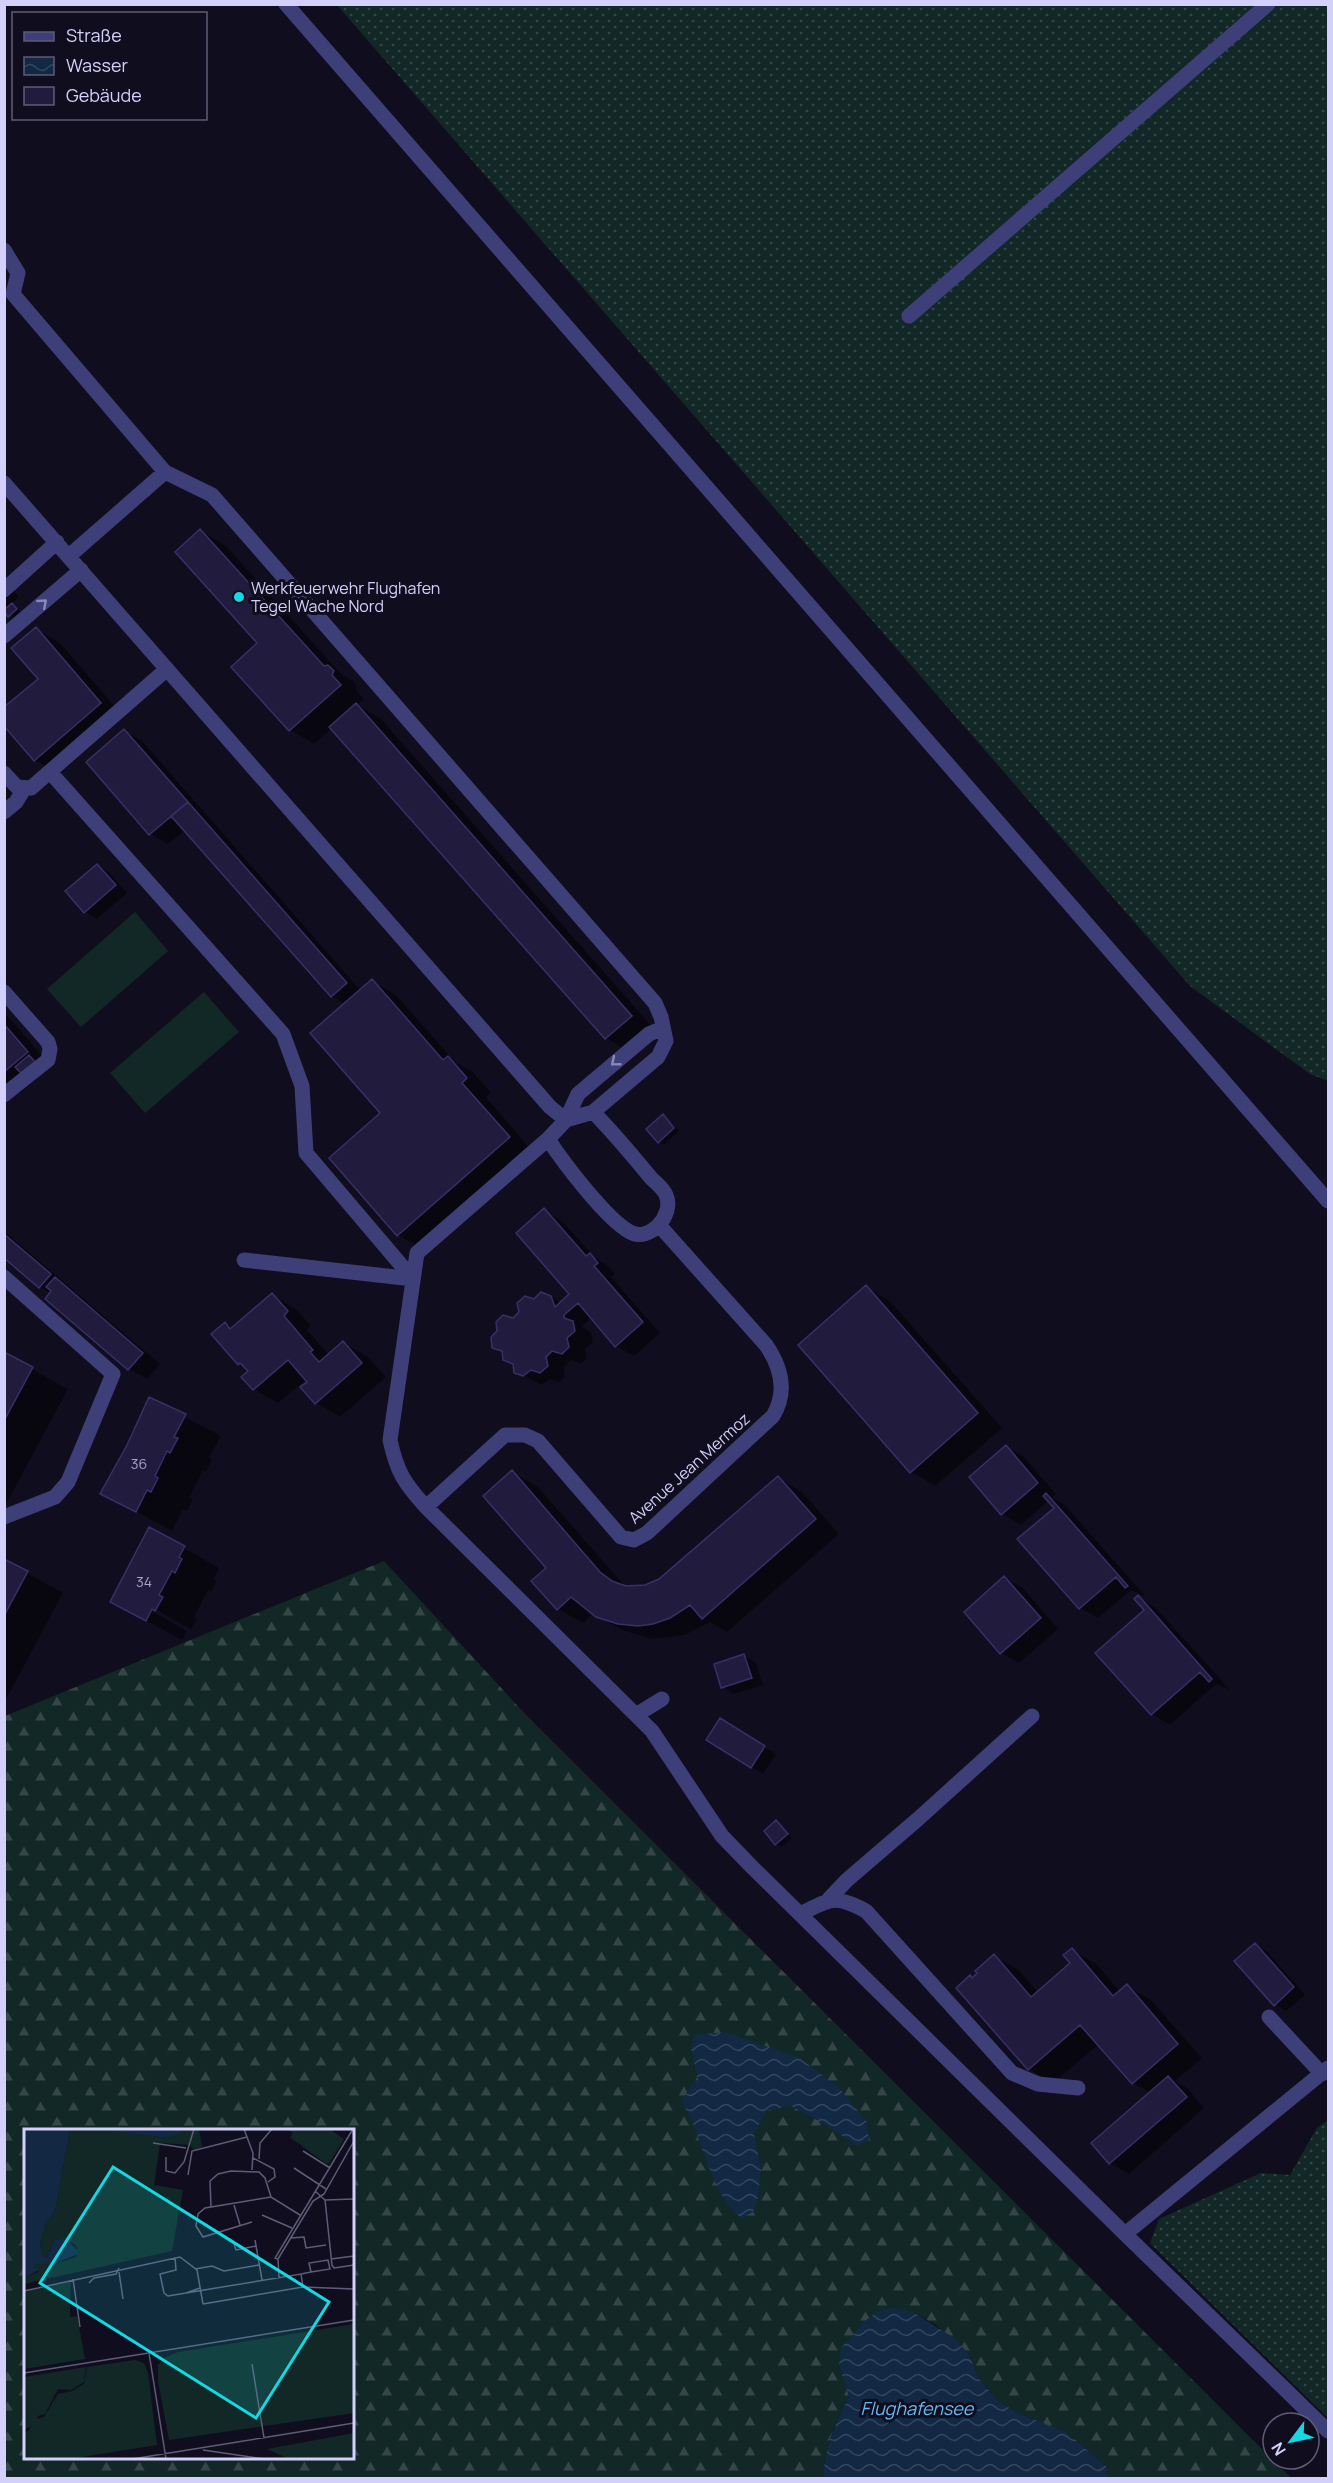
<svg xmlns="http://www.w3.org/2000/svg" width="1333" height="2483" font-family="Manrope,sans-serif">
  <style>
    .grass { fill: url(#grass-dots) }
    .forest { fill: url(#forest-firs); fill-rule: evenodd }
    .pitch { fill: #122826 }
    .water { fill: url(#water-waves) }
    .shadow { fill: #0007 }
    .building { fill: #211c3e; stroke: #383067; stroke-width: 1.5 }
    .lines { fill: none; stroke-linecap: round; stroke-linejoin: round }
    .minor { stroke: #3e3f79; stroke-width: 15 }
    .oneway { stroke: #8888ba }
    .poi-dot { fill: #15d8e2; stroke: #100e1e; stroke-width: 2 }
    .labels { text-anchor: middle; stroke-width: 6; stroke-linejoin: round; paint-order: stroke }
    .number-label { font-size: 14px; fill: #a6a3cc }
    .poi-label { font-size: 16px; fill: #d3d0fb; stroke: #100e1e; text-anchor: start }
    .street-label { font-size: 16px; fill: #d3d0fb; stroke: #100e1e }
    .water-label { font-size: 18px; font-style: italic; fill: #68b9f1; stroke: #100e1e }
    .inset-road { fill: none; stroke: #5e5c76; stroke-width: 1.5 }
    .view { fill: #15d8e2; fill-opacity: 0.15; stroke: #15d8e2; stroke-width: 3 }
    .inset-edge { fill: none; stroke: #d3d0fb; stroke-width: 3 }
  </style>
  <defs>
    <pattern id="grass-dots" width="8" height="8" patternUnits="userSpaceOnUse" patternTransform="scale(1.5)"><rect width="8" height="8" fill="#122826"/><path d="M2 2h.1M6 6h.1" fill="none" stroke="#344646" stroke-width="1.8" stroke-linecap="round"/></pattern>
    <pattern id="forest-firs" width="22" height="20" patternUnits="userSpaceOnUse" patternTransform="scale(1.5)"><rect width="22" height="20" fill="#122826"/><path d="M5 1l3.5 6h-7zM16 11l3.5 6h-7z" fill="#344646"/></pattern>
    <pattern id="water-waves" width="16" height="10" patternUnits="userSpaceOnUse" patternTransform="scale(1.5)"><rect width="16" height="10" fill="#122843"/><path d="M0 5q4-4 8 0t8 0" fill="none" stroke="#34465f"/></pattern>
  </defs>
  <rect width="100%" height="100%" fill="#100e1e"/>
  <path class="grass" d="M337,5H1328V1081L1310,1074L1190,986Z
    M1328,2120V2418L1150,2243L1159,2219L1261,2173L1290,2175L1317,2128Z"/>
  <path class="forest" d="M384,1561L527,1716L1291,2478H1109L1106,2466L1066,2432L1018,2413L997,2400L980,2380L968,2353L936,2325L913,2312L839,2366L849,2396C836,2422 823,2449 824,2478H5V1716ZM26,2130H352V2458H26Z"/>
  <path class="pitch" d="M135,912L168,951L81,1027L47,989Z
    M204,992L239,1032L145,1113L110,1073Z"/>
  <path class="water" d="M725,2032L798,2057L838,2087L867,2122L869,2140L857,2146L826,2125L791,2106L766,2111L754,2134L761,2169L758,2197L753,2212L742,2218C709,2196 703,2133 681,2101L690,2087L698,2080L691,2047L694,2035Z
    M894,2308L913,2312L954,2338L968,2353L980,2380L997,2400L1018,2413L1066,2432L1106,2466L1109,2478H824C823,2449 836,2423 849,2396L839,2366L841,2348L865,2321L880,2310Z"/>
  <path class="shadow" d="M201,531L225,545L341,674L353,681L357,686L356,690L364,699L357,705L381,719L655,1030L630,1052L606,1038L332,728L314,744L290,730L259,643Z
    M4,580L19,597L11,604L22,613L15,619L4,611Z
    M36,629L60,643L124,717L59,774L35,760L40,679Z
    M124,731L142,741L361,991L372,981L396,995L455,1062L473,1072L491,1093L486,1097L533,1152L422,1249L398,1235L382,1113L345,1004L332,996L186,830L168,844L150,834L88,763Z
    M97,866L109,872L127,893L97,919L85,912L68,892Z
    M4,1012L51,1066L20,1093L15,1091L4,1100Z
    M663,1116L679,1131L664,1145L659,1141Z
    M544,1210L562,1221L595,1258L608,1266L615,1274L611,1277L660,1333L634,1356L616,1346L592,1317L582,1326L591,1333L593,1342L585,1349L587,1358L581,1364L571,1360L564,1367L565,1377L559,1382L550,1379L542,1385L516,1372L515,1365L503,1352L494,1347L513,1320L535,1301L551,1297L561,1303L571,1294Z
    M4,1231L160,1364L147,1379L129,1369L51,1293L40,1287L4,1256Z
    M866,1287L890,1301L1002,1428L935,1486L911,1472L800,1345Z
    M272,1295L296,1309L311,1326L307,1330L329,1355L343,1343L368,1357L386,1377L340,1417L316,1403L307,1379L278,1403L254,1389L250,1371L239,1364L225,1324L233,1329Z
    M4,1354L68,1389L4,1508Z
    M150,1399L221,1436L209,1458L212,1460L206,1472L203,1470L189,1498L193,1499L187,1511L183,1509L172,1531L102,1493L128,1446Z
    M1006,1447L1024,1457L1056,1494L1052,1498L1065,1505L1146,1597L1131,1590L1098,1618L1080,1608L1056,1508L1049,1500L1021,1525L1002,1514L971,1477Z
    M512,1472L537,1486L626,1587H639L665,1577L778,1478L802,1492L839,1534L727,1632L710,1622L685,1635L652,1639L622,1630L593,1613L583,1623L558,1609L533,1581L548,1568Z
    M184,1548L219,1568L214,1579L217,1581L211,1592L208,1590L194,1617L197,1618L191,1630L152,1607V1611L187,1631L182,1640L112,1602Z
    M4,1560L63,1593L4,1703Z
    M1004,1578L1023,1588L1058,1629L1019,1663L1001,1653Z
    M1138,1597L1156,1608L1230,1690L1216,1684L1170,1725L1152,1714L1097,1653L1146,1610Z
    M744,1656L756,1663L763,1685L734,1694L723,1687Z
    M732,1727L776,1754L763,1774L708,1740Z
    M776,1822L792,1838L782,1847L776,1844Z
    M1255,1945L1267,1951L1305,1995L1286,2011L1275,2004Z
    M1072,1950L1097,1964L1120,1992L1127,1986L1151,2000L1202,2058L1175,2081L1187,2088L1204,2108L1129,2174L1110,2163L1093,2144L1151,2093L1133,2083L1099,2044L1053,2083L1029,2069L970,1977L973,1979L994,1956L1019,1970L1038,1993L1072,1963Z"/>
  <path class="building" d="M200,529L324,666L328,665L334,671L332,675L341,685L289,731L231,667L257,643L175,552Z
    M12,603L17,609L8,617L4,610Z
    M36,627L101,703L34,761L4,726V707L38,679L11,648Z
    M356,703L632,1016L605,1039L329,727Z
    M124,729L188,802L149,835L86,762Z
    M188,802L347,983L331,997L171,816Z
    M97,864L116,885L84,913L65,891Z
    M372,979L443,1060L448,1056L467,1078L462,1083L510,1137L397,1236L329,1158L380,1113L310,1033Z
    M4,1024L28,1052L4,1072Z
    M29,1055L35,1062L21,1073L15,1067Z
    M663,1114L674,1128L658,1143L646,1129Z
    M544,1208L586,1256L590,1253L598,1263L594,1266L643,1322L615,1347L578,1303L564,1315V1318L573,1321L575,1331L567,1338L569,1347L562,1354L552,1351L546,1357L548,1366L540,1373L531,1370L523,1376L514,1373L513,1364L503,1360L502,1351L492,1348L491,1337L497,1331L496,1322L503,1315L513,1318L519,1312L517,1303L525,1296L534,1299L541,1292L551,1296L555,1307L569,1294L516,1233Z
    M4,1234L51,1274L39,1288L4,1258Z
    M55,1277L143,1353L128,1370L45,1299L51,1291L46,1287Z
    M866,1285L978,1413L910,1473L798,1345Z
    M272,1293L288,1311L284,1316L313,1350L310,1352L319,1362L343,1341L362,1363L315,1404L300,1387L307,1382L288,1360L253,1390L241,1377L248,1371L240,1363L238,1365L211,1334L225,1322L230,1329Z
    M4,1352L33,1367L4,1421Z
    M149,1397L186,1414L174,1437L178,1438L170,1453L167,1451L155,1476L158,1478L151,1492L147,1490L136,1512L100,1494L127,1445Z
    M1006,1445L1038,1483L1001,1515L969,1477Z
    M512,1470L600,1572L612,1581L626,1586L645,1585L659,1579L778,1476L816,1519L702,1619L690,1605L670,1618L653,1624L638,1626L618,1624L596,1617L571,1597L557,1610L531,1581L546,1568L483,1496Z
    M1046,1493L1128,1586L1125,1588L1116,1577L1079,1609L1017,1539L1054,1508L1043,1496Z
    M149,1527L185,1546L179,1557L182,1559L175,1573L172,1571L159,1595L163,1597L155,1611L152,1609L146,1621L110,1602Z
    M4,1559L28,1571L4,1616Z
    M1004,1576L1041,1618L1000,1654L964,1612Z
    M1138,1595L1212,1679L1209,1682L1200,1672L1151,1715L1095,1653L1144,1610L1134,1599Z
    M744,1654L752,1678L721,1688L714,1664Z
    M720,1718L765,1746L751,1768L706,1740Z
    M776,1820L788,1834L775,1845L764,1831Z
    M1255,1943L1294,1987L1274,2006L1234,1961Z
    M1072,1948L1113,1996L1127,1984L1178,2044L1132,2084L1080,2025L1028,2070L956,1988L970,1975L972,1978L977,1973L975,1971L994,1954L1031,1997L1070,1963L1063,1955Z
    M1168,2076L1187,2097L1109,2164L1091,2143Z"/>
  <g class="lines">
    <path class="minor" d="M286,4L1328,1201
      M4,250L18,273L13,294L165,472L212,495L655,1003L661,1017L666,1041L658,1057L593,1112L566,1120L550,1107L4,483
      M909,316L1268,4
      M69,556L165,472
      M4,590L57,542
      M4,636L81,570
      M50,772L283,1034L302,1086L306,1153L413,1279
      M4,773L17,787L31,788L167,669
      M4,812L16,802L24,789
      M4,992L48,1042L50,1049L48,1060L4,1095
      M663,1028L649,1034L578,1094L566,1120L548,1139L417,1253L390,1440C397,1472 404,1483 426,1507L652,1731L722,1836L752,1867L1125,2234L1328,2431
      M548,1139C563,1162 606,1219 630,1232C649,1243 675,1215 666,1195C664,1189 656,1183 651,1178C632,1155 614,1133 593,1112
      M244,1260L413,1279
      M4,1277L113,1374L68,1482L55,1497L4,1517
      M426,1507L505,1435H525L538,1441L621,1537L634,1540L647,1533L773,1416C788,1391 781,1367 766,1345L659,1225
      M636,1715L662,1699
      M829,1899L847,1880L918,1819L1032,1716
      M800,1914C831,1899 834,1894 866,1911L1012,2073L1038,2084L1078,2088
      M1269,2017L1322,2074
      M1125,2234L1328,2068"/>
  </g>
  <defs><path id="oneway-chevron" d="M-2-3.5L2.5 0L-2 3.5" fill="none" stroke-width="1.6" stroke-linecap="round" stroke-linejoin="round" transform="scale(1.5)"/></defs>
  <g class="oneway">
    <use href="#oneway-chevron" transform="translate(43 603) rotate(-41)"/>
    <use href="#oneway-chevron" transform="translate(615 1062) rotate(141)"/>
  </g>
  <circle class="poi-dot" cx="239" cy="597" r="6"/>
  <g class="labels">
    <g class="number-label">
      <text x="139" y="1469">36</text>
      <text x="144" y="1587">34</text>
    </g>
    <g class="poi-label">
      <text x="251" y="594">Werkfeuerwehr Flughafen<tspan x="251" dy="18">Tegel Wache Nord</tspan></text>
    </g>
    <g class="street-label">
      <text transform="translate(689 1468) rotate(-42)" y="6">Avenue Jean Mermoz</text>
    </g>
    <g class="water-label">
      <text x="917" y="2415">Flughafensee</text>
    </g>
  </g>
  <g transform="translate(24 2129)">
    <rect width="330" height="330" fill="#100e1e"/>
    <path d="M47,151L46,188L53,187L61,230L0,240V163ZM330,195V284L145,311L134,252V236L140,229L154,223ZM111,231L120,234L124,244L133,316L45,330H0V303L5,302L7,297L0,301V248L62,238L60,253L47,261L34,260L21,285L14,287L13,290L20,288L34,265L48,262L60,255L63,238ZM330,304V330H265L243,320Z" fill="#122826"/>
    <path d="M46,0H83L143,9L157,0H175L178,18L170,21L166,16L136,14L130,56L159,61L148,122L0,155V149L14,143L16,139L7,142L12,135H30L52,128L53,118L44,110L30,111L23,129L18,126L16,116L21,95L31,83ZM263,0H295L279,17L266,9L269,4Z" fill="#122826"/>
    <path d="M295,0H305L320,10L304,36L278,17ZM32,165L37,185L8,191L4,171Z" fill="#122826"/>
    <path d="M0,0H46L31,83L21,95L16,116L18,126L23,129L30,111L42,109L56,124L30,135H12L10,138L17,140L0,149ZM76,0H157L158,3L143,9Z" fill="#122843"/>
    <path class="inset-road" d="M220,0L229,24L228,41M329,0L251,129L254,130L289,72L300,65L330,12M129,14L162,19M279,22L306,39M142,28V42L151,44L160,33L170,0M229,29L250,40L251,48L244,53M235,30L236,14L248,0M270,39L302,60M164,46L168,22L223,8M291,62L301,71L308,136L310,139L330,136M301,71L330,70M210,76L216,96M187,78L186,52L194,45L207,42L235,43L241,49L247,68M238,86L268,99M228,93L179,108L172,97L174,85L181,79L247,68L276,86M267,109L280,108L282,119L302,116M231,111L238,151M209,112L212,121L232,117M151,128L152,141L136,145L140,164L144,167L162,164M254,130L255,149M307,130L330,127M171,140L188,137L200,142L235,136M95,143L99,170M277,145L287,143L306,140L304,131L285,134L287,143M49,150L56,198M65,154L70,149L92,145L95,139M176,159L162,164L277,145L279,158M0,162L156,128L173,141L179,175M179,175L279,158L330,160M125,224L142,330M228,235L240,309M0,244L330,191M179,321L241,330M108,330L330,294"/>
    <path class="view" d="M89,38L305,173L232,289L16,154Z"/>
    <rect width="330" height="330" class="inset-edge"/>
  </g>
  <rect width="1333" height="2483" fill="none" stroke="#d3d0fb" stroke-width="12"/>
  <rect x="12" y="12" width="195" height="108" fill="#100e1e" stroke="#5e5c76" stroke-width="1.5"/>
  <rect x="24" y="32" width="30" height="9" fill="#3e3f79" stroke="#5e5c76" stroke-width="1.5"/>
  <text x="66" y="42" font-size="18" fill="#d3d0fb">Straße</text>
  <rect x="24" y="57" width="30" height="18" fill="url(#water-waves)" stroke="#5e5c76" stroke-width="1.5"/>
  <text x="66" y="72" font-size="18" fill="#d3d0fb">Wasser</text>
  <rect x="24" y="87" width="30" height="18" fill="#211c3e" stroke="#5e5c76" stroke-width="1.5"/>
  <text x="66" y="102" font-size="18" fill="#d3d0fb">Gebäude</text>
  <g transform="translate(1291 2441) rotate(238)"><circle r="28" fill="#100e1e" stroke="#5e5c76" stroke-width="1.5"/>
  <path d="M0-4.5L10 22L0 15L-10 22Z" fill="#15d8e2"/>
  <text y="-9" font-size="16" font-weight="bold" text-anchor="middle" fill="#d3d0fb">N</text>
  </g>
</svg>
